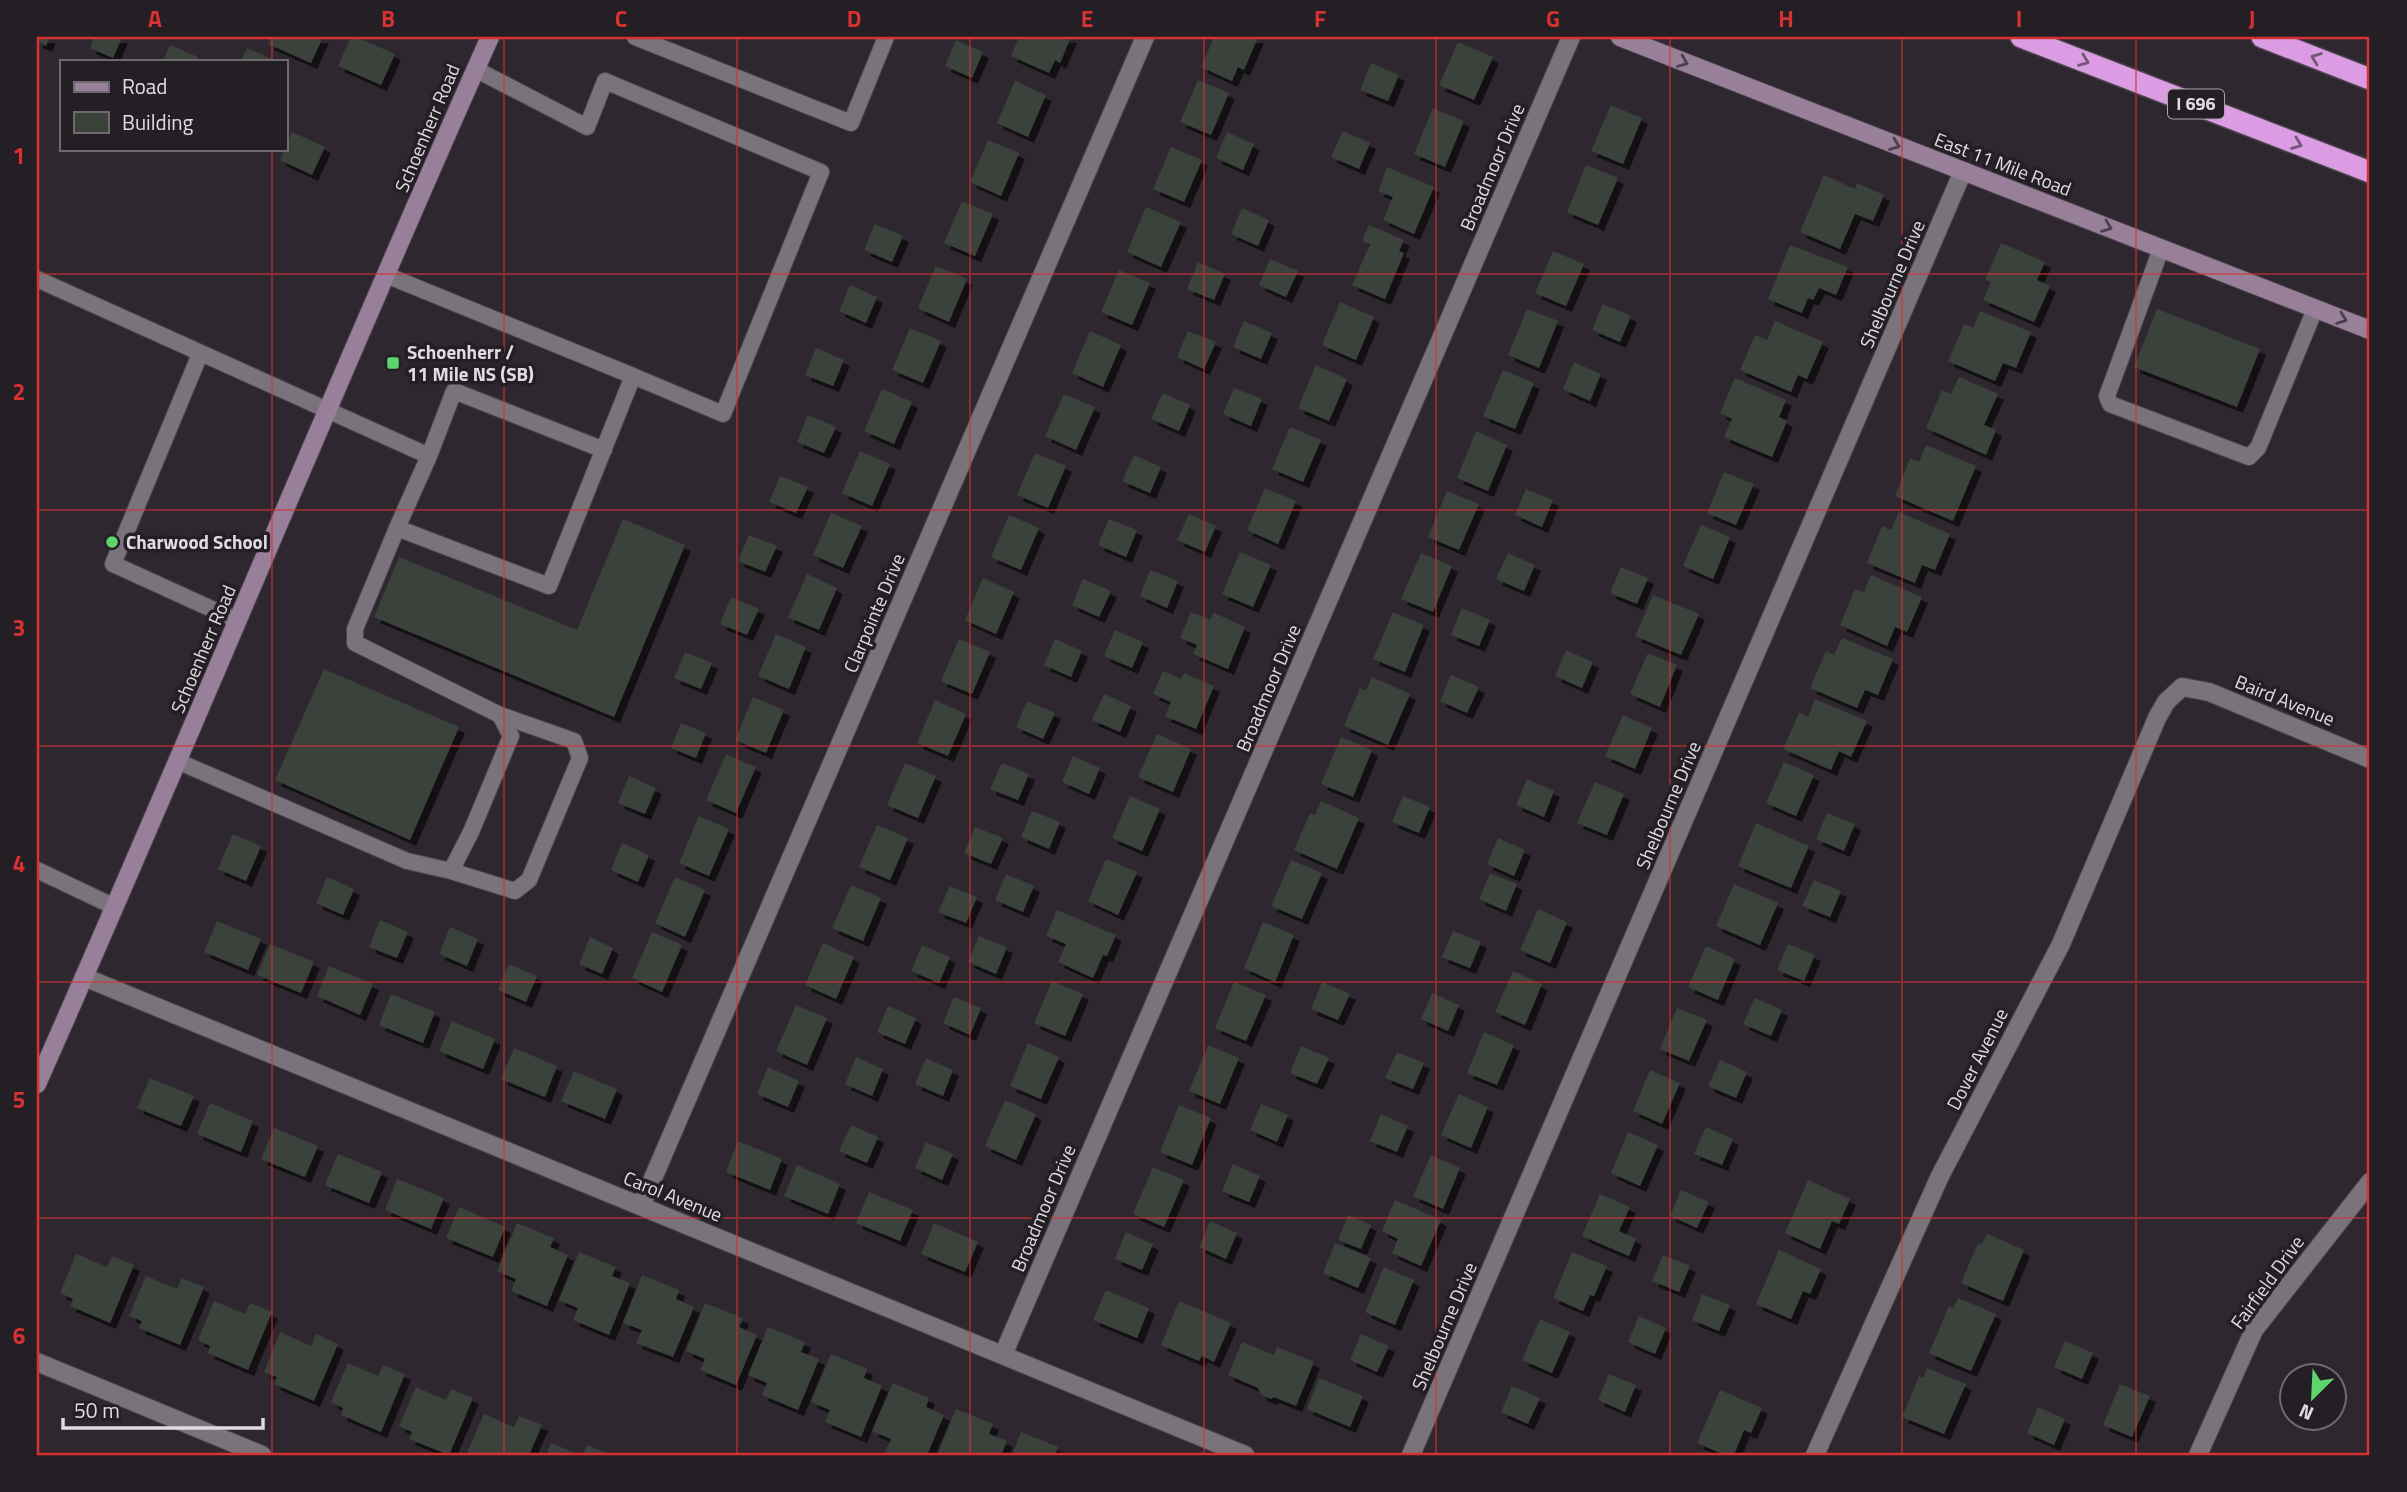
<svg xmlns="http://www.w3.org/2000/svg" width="2407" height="1492" font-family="'Titillium Web',sans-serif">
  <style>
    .building { fill: #3a423a; filter: url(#shadow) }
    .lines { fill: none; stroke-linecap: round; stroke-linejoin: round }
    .lane-casing { stroke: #4b454c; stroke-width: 18 }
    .street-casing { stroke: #4b454c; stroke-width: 20 }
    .secondary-casing { stroke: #4b454c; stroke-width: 20 }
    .highway-casing { stroke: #4b454c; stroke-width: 24 }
    .lane { stroke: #7b737b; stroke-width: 16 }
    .street { stroke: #7b737b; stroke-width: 18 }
    .secondary { stroke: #987f9a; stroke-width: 18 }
    .highway { stroke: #db9ce3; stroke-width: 21 }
    .oneway { stroke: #76577a }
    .oneway2 { stroke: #4d404e }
    .grid { fill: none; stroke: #d73131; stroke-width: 2; stroke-opacity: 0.55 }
    .poi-dot { fill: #5ed56c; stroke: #241e25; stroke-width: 2.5 }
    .labels { text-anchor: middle; stroke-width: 7; stroke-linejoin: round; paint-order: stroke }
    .shield { fill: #241e25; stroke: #a8a3a9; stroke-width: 2 }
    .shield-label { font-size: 18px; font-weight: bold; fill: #e1dce1 }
    .street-label { font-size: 19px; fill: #e1dce1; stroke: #241e25 }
    .poi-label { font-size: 19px; font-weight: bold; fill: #e1dce1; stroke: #241e25; text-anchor: start }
    .neatline { fill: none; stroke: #d73131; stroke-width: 2.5 }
    .grid-label { font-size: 23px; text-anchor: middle; font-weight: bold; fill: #d73131 }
  </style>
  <defs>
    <filter id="shadow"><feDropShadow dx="6" dy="6" stdDeviation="0" flood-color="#0009"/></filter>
  </defs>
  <rect width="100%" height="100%" fill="#2e272f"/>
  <path class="building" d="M37,37H50L46,46L37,42Z
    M94,37H122L113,58L90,48Z
    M271,37H323L311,63L268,44Z
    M351,37H356L395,54L381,85L338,66Z
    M1019,37H1071L1060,63L1055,60L1049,73L1011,56Z
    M1214,37H1258L1244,70L1238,67L1232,81L1201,67Z
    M956,40L983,52L972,78L945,66Z
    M1458,42L1493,57L1474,100L1439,85Z
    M170,45L198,57L196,61H163Z
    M247,48L277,61H241Z
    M1371,63L1399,75L1388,101L1360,90Z
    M1198,80L1229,93L1211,135L1180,122Z
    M1015,81L1046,95L1028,137L997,123Z
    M1611,105L1642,118L1623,164L1591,151Z
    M1433,108L1464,121L1445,167L1414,154Z
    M1343,131L1370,143L1359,169L1331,157Z
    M292,132L325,147L312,175L280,160Z
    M1227,132L1254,144L1243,170L1216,158Z
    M988,140L1019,153L1001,196L970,182Z
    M1171,147L1202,160L1184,202L1153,189Z
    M1586,165L1618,178L1598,225L1567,212Z
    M1387,167L1434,187L1414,234L1383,220L1393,197L1378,191Z
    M1824,175L1855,189L1857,183L1884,195L1873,221L1855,214L1840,249L1800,232Z
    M962,201L993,214L975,256L944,243Z
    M1146,207L1181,222L1161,267L1127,252Z
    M1242,208L1269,220L1258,246L1231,234Z
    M875,224L903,236L892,262L864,250Z
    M1369,225L1404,240L1399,251L1404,253L1385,299L1352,285L1370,244L1362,241Z
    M2001,243L2045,262L2037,280L2050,286L2034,322L1983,300L1991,282L1985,280Z
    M1790,245L1848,267L1836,295L1819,288L1813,300L1808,298L1802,313L1768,299Z
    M1553,251L1584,264L1566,306L1535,293Z
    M1270,259L1298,271L1286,297L1259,285Z
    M1198,262L1225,274L1214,300L1187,289Z
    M936,266L967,279L949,322L918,308Z
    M1119,270L1150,283L1132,325L1101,312Z
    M850,285L877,297L866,323L839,311Z
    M1340,302L1374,317L1356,360L1322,345Z
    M1603,304L1631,316L1620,342L1592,330Z
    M1527,309L1558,321L1539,368L1508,355Z
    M2157,309L2260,349L2237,407L2134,367Z
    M1980,311L2031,332L2016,368L2003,363L1995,381L1948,361L1964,324L1973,328Z
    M1244,321L1272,333L1261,359L1233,347Z
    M1775,321L1823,342L1807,379L1798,375L1791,392L1740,370L1755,335L1767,340Z
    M910,328L941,341L923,383L892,370Z
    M1090,331L1121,345L1103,387L1072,373Z
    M1188,331L1216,342L1204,369L1177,357Z
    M816,348L844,360L833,386L805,375Z
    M1574,362L1601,374L1590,401L1563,389Z
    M1316,365L1347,379L1329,421L1298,408Z
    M1503,370L1534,383L1515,429L1483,416Z
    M1959,377L1998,394L1984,425L1996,430L1986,455L1926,428L1942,390L1951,394Z
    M1735,378L1786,400L1779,417L1787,421L1772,457L1724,437L1732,419L1720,413Z
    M1234,388L1262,399L1251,426L1223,414Z
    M882,389L912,402L894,444L864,431Z
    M1163,393L1190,405L1179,431L1151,419Z
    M1064,394L1095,407L1076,450L1045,436Z
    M808,415L836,427L824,453L797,442Z
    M1290,427L1321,440L1303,482L1272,469Z
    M1476,431L1507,445L1488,491L1457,478Z
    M1926,445L1976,466L1953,521L1895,496L1910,458L1919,462Z
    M860,451L890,464L872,506L842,493Z
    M1035,453L1066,466L1048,508L1017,495Z
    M1134,455L1161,467L1150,493L1122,481Z
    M1724,472L1754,484L1736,525L1707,513Z
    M780,476L808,487L796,513L769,502Z
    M1265,488L1296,501L1278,544L1247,530Z
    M1526,489L1553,500L1542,527L1515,515Z
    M1447,491L1479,504L1459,550L1428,537Z
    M1899,512L1950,534L1935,570L1922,565L1915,583L1867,563L1882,526L1891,530Z
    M831,513L862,526L843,568L813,555Z
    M1189,514L1216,526L1205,552L1177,540Z
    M1009,515L1039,528L1021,570L991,557Z
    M623,519L685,545L614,717L374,617L399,557L577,630Z
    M1109,519L1137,530L1126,557L1098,545Z
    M1701,525L1730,537L1713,579L1683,566Z
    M749,535L777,546L765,572L738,561Z
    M1240,552L1271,565L1253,607L1222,594Z
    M1421,553L1452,566L1433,612L1401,599Z
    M1508,553L1535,565L1524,591L1496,579Z
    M1621,567L1648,578L1637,604L1610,593Z
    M1150,570L1178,581L1167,608L1140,596Z
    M807,574L837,588L819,630L788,617Z
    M1871,575L1922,597L1907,632L1895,627L1887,646L1840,625L1855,589L1864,592Z
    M983,578L1014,592L996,634L965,620Z
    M1083,579L1111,591L1099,617L1072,605Z
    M1653,595L1699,614L1681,655L1635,636Z
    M731,597L759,609L747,635L720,624Z
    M1462,608L1490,620L1479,646L1451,635Z
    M1191,612L1210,620L1214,613L1245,627L1228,669L1193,654L1197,645L1180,638Z
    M1393,612L1424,625L1405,672L1373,659Z
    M1115,630L1143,642L1132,668L1104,656Z
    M776,634L806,647L789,689L758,676Z
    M1842,638L1893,659L1878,695L1865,690L1857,708L1810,688L1826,651L1834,655Z
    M959,639L990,652L972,694L941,681Z
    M1055,639L1082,651L1071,677L1044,665Z
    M1566,650L1593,662L1582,688L1555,676Z
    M685,652L712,663L701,689L674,678Z
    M1648,653L1677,665L1660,707L1630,694Z
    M324,669L459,727L410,840L275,780Z
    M1163,671L1181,679L1184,673L1214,686L1196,729L1165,716L1171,702L1153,694Z
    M1451,675L1479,687L1467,713L1440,701Z
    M1372,677L1410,694L1388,745L1344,726L1360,688L1366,691Z
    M1104,694L1131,706L1120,732L1092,720Z
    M753,697L784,710L766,753L735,740Z
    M1815,699L1867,721L1851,757L1839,751L1831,770L1783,749L1799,713L1808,717Z
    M935,700L966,714L948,756L917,743Z
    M1027,701L1055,713L1043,739L1016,727Z
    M1623,715L1652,728L1635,769L1605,756Z
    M681,723L706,733L696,758L671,748Z
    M1157,734L1191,749L1173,792L1138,777Z
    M1341,737L1372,750L1353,797L1321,784Z
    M726,754L756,767L736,813L706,800Z
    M1073,756L1100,768L1089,794L1062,782Z
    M1784,762L1814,775L1796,816L1766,803Z
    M905,763L936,776L918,818L887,805Z
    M1002,763L1029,774L1018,800L990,789Z
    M629,776L656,788L645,814L618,803Z
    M1527,779L1554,791L1544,817L1516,805Z
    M1595,782L1624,794L1607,835L1577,823Z
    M1130,796L1160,809L1142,851L1112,838Z
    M1403,796L1430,807L1419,833L1392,822Z
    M1321,801L1359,818L1337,869L1294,850L1310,813L1315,815Z
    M1032,811L1060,822L1049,849L1021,837Z
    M1827,813L1855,824L1844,851L1816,839Z
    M699,816L729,829L709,876L679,863Z
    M1756,823L1809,846L1791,888L1738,866Z
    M877,825L908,838L890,880L859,867Z
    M975,827L1003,838L991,864L964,853Z
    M233,834L261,846L246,881L218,869Z
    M1498,838L1525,850L1514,876L1487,864Z
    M622,843L649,855L638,882L611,870Z
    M1106,859L1137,872L1118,915L1088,901Z
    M1291,860L1322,873L1302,919L1271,906Z
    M1490,873L1517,884L1506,911L1479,899Z
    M1006,874L1034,886L1023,912L995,900Z
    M327,877L354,889L343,915L316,903Z
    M675,877L705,890L685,937L655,923Z
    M1814,880L1841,891L1830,917L1802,906Z
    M1734,884L1778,903L1760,945L1716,926Z
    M851,885L881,898L863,941L832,928Z
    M950,886L977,897L966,923L938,912Z
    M1538,909L1567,922L1550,963L1520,950Z
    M1057,910L1116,935L1107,956L1103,955L1093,978L1058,962L1066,944L1046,936Z
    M380,920L408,932L397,958L369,947Z
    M217,921L261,939L248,970L204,952Z
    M1263,922L1294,935L1275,982L1244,968Z
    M450,927L478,939L467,966L439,954Z
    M1453,931L1481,942L1470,968L1442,957Z
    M652,932L682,945L662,992L632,978Z
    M979,936L1007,947L996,974L968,962Z
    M590,937L613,948L602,974L579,964Z
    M823,943L854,957L836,999L805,985Z
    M270,944L314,962L301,993L257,975Z
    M1788,944L1815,955L1804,981L1777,970Z
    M922,945L950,957L939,983L911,971Z
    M1706,946L1735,959L1718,1000L1688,987Z
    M509,964L537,976L526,1002L498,990Z
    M329,966L373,984L360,1015L317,996Z
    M1513,971L1542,984L1525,1025L1495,1012Z
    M1052,981L1083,994L1065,1036L1034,1023Z
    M1234,982L1266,995L1246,1041L1215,1028Z
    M1322,982L1350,994L1338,1020L1311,1009Z
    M1432,993L1459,1005L1448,1031L1421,1019Z
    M391,994L435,1012L423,1043L379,1025Z
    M954,997L981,1008L970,1035L943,1023Z
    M1755,998L1782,1010L1771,1036L1743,1024Z
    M796,1005L827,1018L807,1065L776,1051Z
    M888,1006L916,1018L905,1044L877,1032Z
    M1677,1008L1707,1020L1689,1061L1660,1049Z
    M452,1021L495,1039L483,1069L439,1051Z
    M1484,1032L1514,1045L1497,1085L1467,1073Z
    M1028,1043L1059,1057L1041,1099L1010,1086Z
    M1208,1045L1239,1058L1220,1104L1189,1091Z
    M1301,1046L1329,1058L1317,1084L1290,1073Z
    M514,1048L557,1066L545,1097L501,1079Z
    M1397,1052L1424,1063L1413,1089L1385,1078Z
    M856,1057L883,1069L872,1096L845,1084Z
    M926,1058L953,1070L943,1096L915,1084Z
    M1720,1060L1747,1072L1736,1098L1708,1086Z
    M768,1067L799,1081L788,1107L757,1094Z
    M1650,1070L1680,1083L1662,1124L1633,1111Z
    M574,1071L617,1089L605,1119L561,1101Z
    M150,1078L194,1096L181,1126L137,1108Z
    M1459,1094L1488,1107L1471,1148L1441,1135Z
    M1005,1100L1036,1114L1016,1160L985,1146Z
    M210,1103L253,1121L241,1152L197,1134Z
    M1261,1104L1288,1115L1277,1142L1250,1130Z
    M1179,1105L1211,1118L1192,1165L1160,1152Z
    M1381,1114L1408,1126L1397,1152L1370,1141Z
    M851,1125L878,1137L867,1163L839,1151Z
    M1706,1127L1733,1139L1722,1165L1694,1154Z
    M274,1128L318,1146L305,1177L261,1159Z
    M1628,1132L1658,1145L1640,1186L1611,1173Z
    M738,1141L782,1159L770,1190L726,1172Z
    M926,1142L953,1154L942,1180L915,1168Z
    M338,1154L382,1172L369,1203L325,1185Z
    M1431,1155L1460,1168L1443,1209L1413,1196Z
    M1233,1164L1260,1176L1249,1202L1222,1191Z
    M797,1165L840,1184L828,1214L784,1196Z
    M1153,1167L1184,1180L1164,1227L1133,1214Z
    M397,1179L444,1198L431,1229L385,1210Z
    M1808,1180L1850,1199L1839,1224L1832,1221L1820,1249L1785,1233Z
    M1681,1190L1709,1202L1697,1228L1670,1216Z
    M869,1192L913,1210L900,1241L856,1223Z
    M1600,1194L1630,1207L1619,1231L1636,1239L1629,1256L1582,1236Z
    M1395,1200L1441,1220L1421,1266L1392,1253L1398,1239L1382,1231Z
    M459,1207L505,1227L493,1257L446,1238Z
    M1348,1215L1371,1225L1361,1249L1338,1240Z
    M1210,1221L1237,1233L1226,1259L1199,1247Z
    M517,1223L554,1238L550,1247L568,1255L547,1306L511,1291L516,1279L497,1271Z
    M934,1223L978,1242L965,1272L921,1254Z
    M1126,1232L1153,1244L1142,1270L1115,1259Z
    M1987,1234L2024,1250L2003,1301L1961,1283L1978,1243L1982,1244Z
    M1335,1243L1371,1258L1358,1288L1323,1273Z
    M1779,1250L1821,1269L1810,1294L1803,1291L1791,1319L1756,1304Z
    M579,1252L616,1267L612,1276L630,1283L609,1335L573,1320L578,1308L559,1300Z
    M1572,1252L1607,1266L1594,1296L1590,1295L1583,1311L1553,1298Z
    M76,1254L107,1267L112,1256L134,1265L110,1323L70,1306L73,1299L60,1293Z
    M1663,1255L1690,1266L1679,1292L1652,1281Z
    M1384,1267L1414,1280L1395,1325L1365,1312Z
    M642,1275L679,1290L676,1299L694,1307L673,1357L636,1343L642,1330L623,1323Z
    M146,1276L177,1289L182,1278L204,1287L180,1345L139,1328L142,1321L129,1316Z
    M1106,1290L1149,1308L1137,1338L1093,1320Z
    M1702,1294L1730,1305L1719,1331L1692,1320Z
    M1958,1298L1996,1314L1971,1371L1929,1353L1949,1306L1953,1308Z
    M214,1301L245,1314L250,1303L272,1312L248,1370L208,1353L210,1346L198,1340Z
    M1179,1301L1231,1323L1214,1362L1202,1356L1199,1361L1161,1345Z
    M705,1303L743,1318L739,1327L757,1335L736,1385L700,1370L705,1359L686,1351Z
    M1639,1316L1666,1328L1655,1354L1628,1342Z
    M1540,1319L1570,1332L1552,1373L1522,1360Z
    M768,1327L805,1342L801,1352L819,1359L798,1410L762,1395L767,1383L748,1375Z
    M280,1332L311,1346L316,1334L338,1344L314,1401L274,1384L277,1377L264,1372Z
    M1361,1334L1389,1346L1377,1372L1350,1360Z
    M2065,1341L2093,1353L2082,1379L2054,1367Z
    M1242,1342L1274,1355L1277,1347L1314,1362L1296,1406L1274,1397L1271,1399L1261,1395L1258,1388L1228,1375Z
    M831,1354L867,1369L864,1378L882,1386L861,1437L825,1422L830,1410L811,1402Z
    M348,1363L378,1376L383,1365L405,1374L381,1432L341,1415L343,1408L331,1402Z
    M1927,1368L1966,1384L1944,1434L1902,1417L1919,1376L1923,1378Z
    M1609,1374L1636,1385L1625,1412L1598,1400Z
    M1319,1378L1363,1396L1350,1427L1307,1409Z
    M893,1383L929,1398L926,1407L944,1415L927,1455H884L891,1439L872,1431Z
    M2120,1384L2150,1396L2132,1437L2103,1425Z
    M1512,1386L1540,1398L1528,1424L1501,1412Z
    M416,1387L446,1400L451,1389L473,1398L449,1455L409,1439L412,1432L399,1426Z
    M1720,1390L1762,1408L1751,1433L1744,1430L1734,1455H1725L1697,1443Z
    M2038,1407L2065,1419L2054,1445L2027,1433Z
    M956,1409L993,1424L989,1434L1007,1441L1001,1455H937Z
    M484,1414L514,1427L519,1416L542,1425L529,1455H472L467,1453Z
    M1021,1432L1058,1447L1055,1455H1012Z
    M551,1443L580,1455H546Z
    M587,1445L611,1455H582Z"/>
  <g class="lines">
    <defs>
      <path id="lane" d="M635,37L851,123L886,37
        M475,69L587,127L605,81L821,172L723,414L633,376
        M2161,249L2107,396L2110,404L2249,457L2258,448L2315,309
        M37,279L429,456L397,528L549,586L633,376L386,275
        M200,354L113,564L238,621
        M429,456L454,391L604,450
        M177,761L407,861L451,871L471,832L511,736L500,715L355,643V629L397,528
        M37,870L115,907
        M451,871L515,891L529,880L580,758L574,741L500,715"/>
      <path id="street" d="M84,977L1245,1455
        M641,1206L1145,37
        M1003,1355L1571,37
        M37,1362L262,1455
        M1411,1455L1963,171
        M1815,1455L1940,1176L2061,944L2157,718L2166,702L2182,687L2209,692L2370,759
        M2198,1455L2254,1330L2370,1182"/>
      <path id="secondary" d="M1620,37L2370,330
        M37,1084C191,737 335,384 490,37"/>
      <path id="highway" d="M2021,37L2370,172
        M2262,37L2370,79"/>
    </defs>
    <use href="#lane" class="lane-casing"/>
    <use href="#street" class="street-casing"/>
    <use href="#secondary" class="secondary-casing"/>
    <use href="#highway" class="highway-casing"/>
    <use href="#lane" class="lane"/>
    <use href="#street" class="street"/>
    <use href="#secondary" class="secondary"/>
    <use href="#highway" class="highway"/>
  </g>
  <defs><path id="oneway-chevron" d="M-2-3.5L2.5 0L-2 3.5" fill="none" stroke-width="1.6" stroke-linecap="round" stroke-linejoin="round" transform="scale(1.75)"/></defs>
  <g class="oneway">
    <use href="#oneway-chevron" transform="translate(2316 58) rotate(-159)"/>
    <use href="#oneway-chevron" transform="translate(2084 61) rotate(21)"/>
    <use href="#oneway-chevron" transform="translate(2297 144) rotate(21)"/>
  </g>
  <g class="oneway2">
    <use href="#oneway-chevron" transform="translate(1683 62) rotate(22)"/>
    <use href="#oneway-chevron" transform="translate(1895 145) rotate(21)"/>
    <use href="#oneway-chevron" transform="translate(2107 227) rotate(21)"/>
    <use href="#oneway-chevron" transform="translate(2342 319) rotate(21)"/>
  </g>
  <path class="grid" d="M272,37V61M504,37V1455M737,37V1455M970,37V1455M1204,37V1455M1436,37V1455M1670,37V1455M1902,37V1455M2136,37V1455M272,149V1455M37,274H2370M37,510H2370M37,746H2370M37,982H2370M37,1218H2370"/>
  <g class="poi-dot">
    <rect x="386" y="356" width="14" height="14" rx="3.5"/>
    <circle cx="112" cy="542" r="7"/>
  </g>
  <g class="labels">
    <rect class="shield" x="2168" y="89.5" width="56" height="29" rx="5"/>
    <g class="shield-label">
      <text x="2196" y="110">I 696</text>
    </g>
    <g class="street-label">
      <text transform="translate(427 128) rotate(-67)" y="7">Schoenherr Road</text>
      <text transform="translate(2003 164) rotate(21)" y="7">East 11 Mile Road</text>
      <text transform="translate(1492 167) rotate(-67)" y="7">Broadmoor Drive</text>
      <text transform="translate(1892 284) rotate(-67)" y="7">Shelbourne Drive</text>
      <text transform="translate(874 613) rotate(-67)" y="7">Clarpointe Drive</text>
      <text transform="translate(203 649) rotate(-67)" y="7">Schoenherr Road</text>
      <text transform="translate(1268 688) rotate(-67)" y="7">Broadmoor Drive</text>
      <text transform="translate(2285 700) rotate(22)" y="7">Baird Avenue</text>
      <text transform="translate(1668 805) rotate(-67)" y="7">Shelbourne Drive</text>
      <text transform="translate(1977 1059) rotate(-63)" y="7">Dover Avenue</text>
      <text transform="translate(673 1196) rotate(22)" y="7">Carol Avenue</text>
      <text transform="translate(1043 1208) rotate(-67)" y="7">Broadmoor Drive</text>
      <text transform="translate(2267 1282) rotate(-54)" y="7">Fairfield Drive</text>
      <text transform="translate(1444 1326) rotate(-67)" y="7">Shelbourne Drive</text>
    </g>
    <g class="poi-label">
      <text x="407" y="359">Schoenherr /<tspan x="407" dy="22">11 Mile NS (SB)</tspan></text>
      <text x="126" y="549">Charwood School</text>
    </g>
  </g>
  <rect width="2407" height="1492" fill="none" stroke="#241e25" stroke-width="77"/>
  <rect x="60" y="60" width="228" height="91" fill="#241e25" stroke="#706a70" stroke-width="2"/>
  <rect x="74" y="82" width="35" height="10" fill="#987f9a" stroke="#706a70" stroke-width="2"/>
  <text x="122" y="94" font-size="21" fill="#e1dce1">Road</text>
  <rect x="74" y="112" width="35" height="21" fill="#3a423a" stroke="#706a70" stroke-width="2"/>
  <text x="122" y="130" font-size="21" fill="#e1dce1">Building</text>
  <g transform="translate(2313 1397) rotate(204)"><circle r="33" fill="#241e25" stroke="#706a70" stroke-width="2"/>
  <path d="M0-5L12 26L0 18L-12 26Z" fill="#5ed56c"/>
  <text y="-10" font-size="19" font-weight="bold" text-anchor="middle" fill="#e1dce1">N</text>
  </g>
  <path d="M63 1418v10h200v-10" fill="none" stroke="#e1dce1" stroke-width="3.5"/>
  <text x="74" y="1418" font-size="21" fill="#e1dce1" stroke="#241e25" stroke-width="5" paint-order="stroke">50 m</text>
  <rect x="38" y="38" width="2330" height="1416" class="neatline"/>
  <g class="grid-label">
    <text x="155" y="27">A</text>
    <text x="388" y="27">B</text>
    <text x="621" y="27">C</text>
    <text x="854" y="27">D</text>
    <text x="1087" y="27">E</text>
    <text x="1320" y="27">F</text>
    <text x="1553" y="27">G</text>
    <text x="1786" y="27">H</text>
    <text x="2019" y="27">I</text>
    <text x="2252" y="27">J</text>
    <text x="19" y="164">1</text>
    <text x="19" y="400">2</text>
    <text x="19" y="636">3</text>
    <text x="19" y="872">4</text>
    <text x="19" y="1108">5</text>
    <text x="19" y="1344">6</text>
  </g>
</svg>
